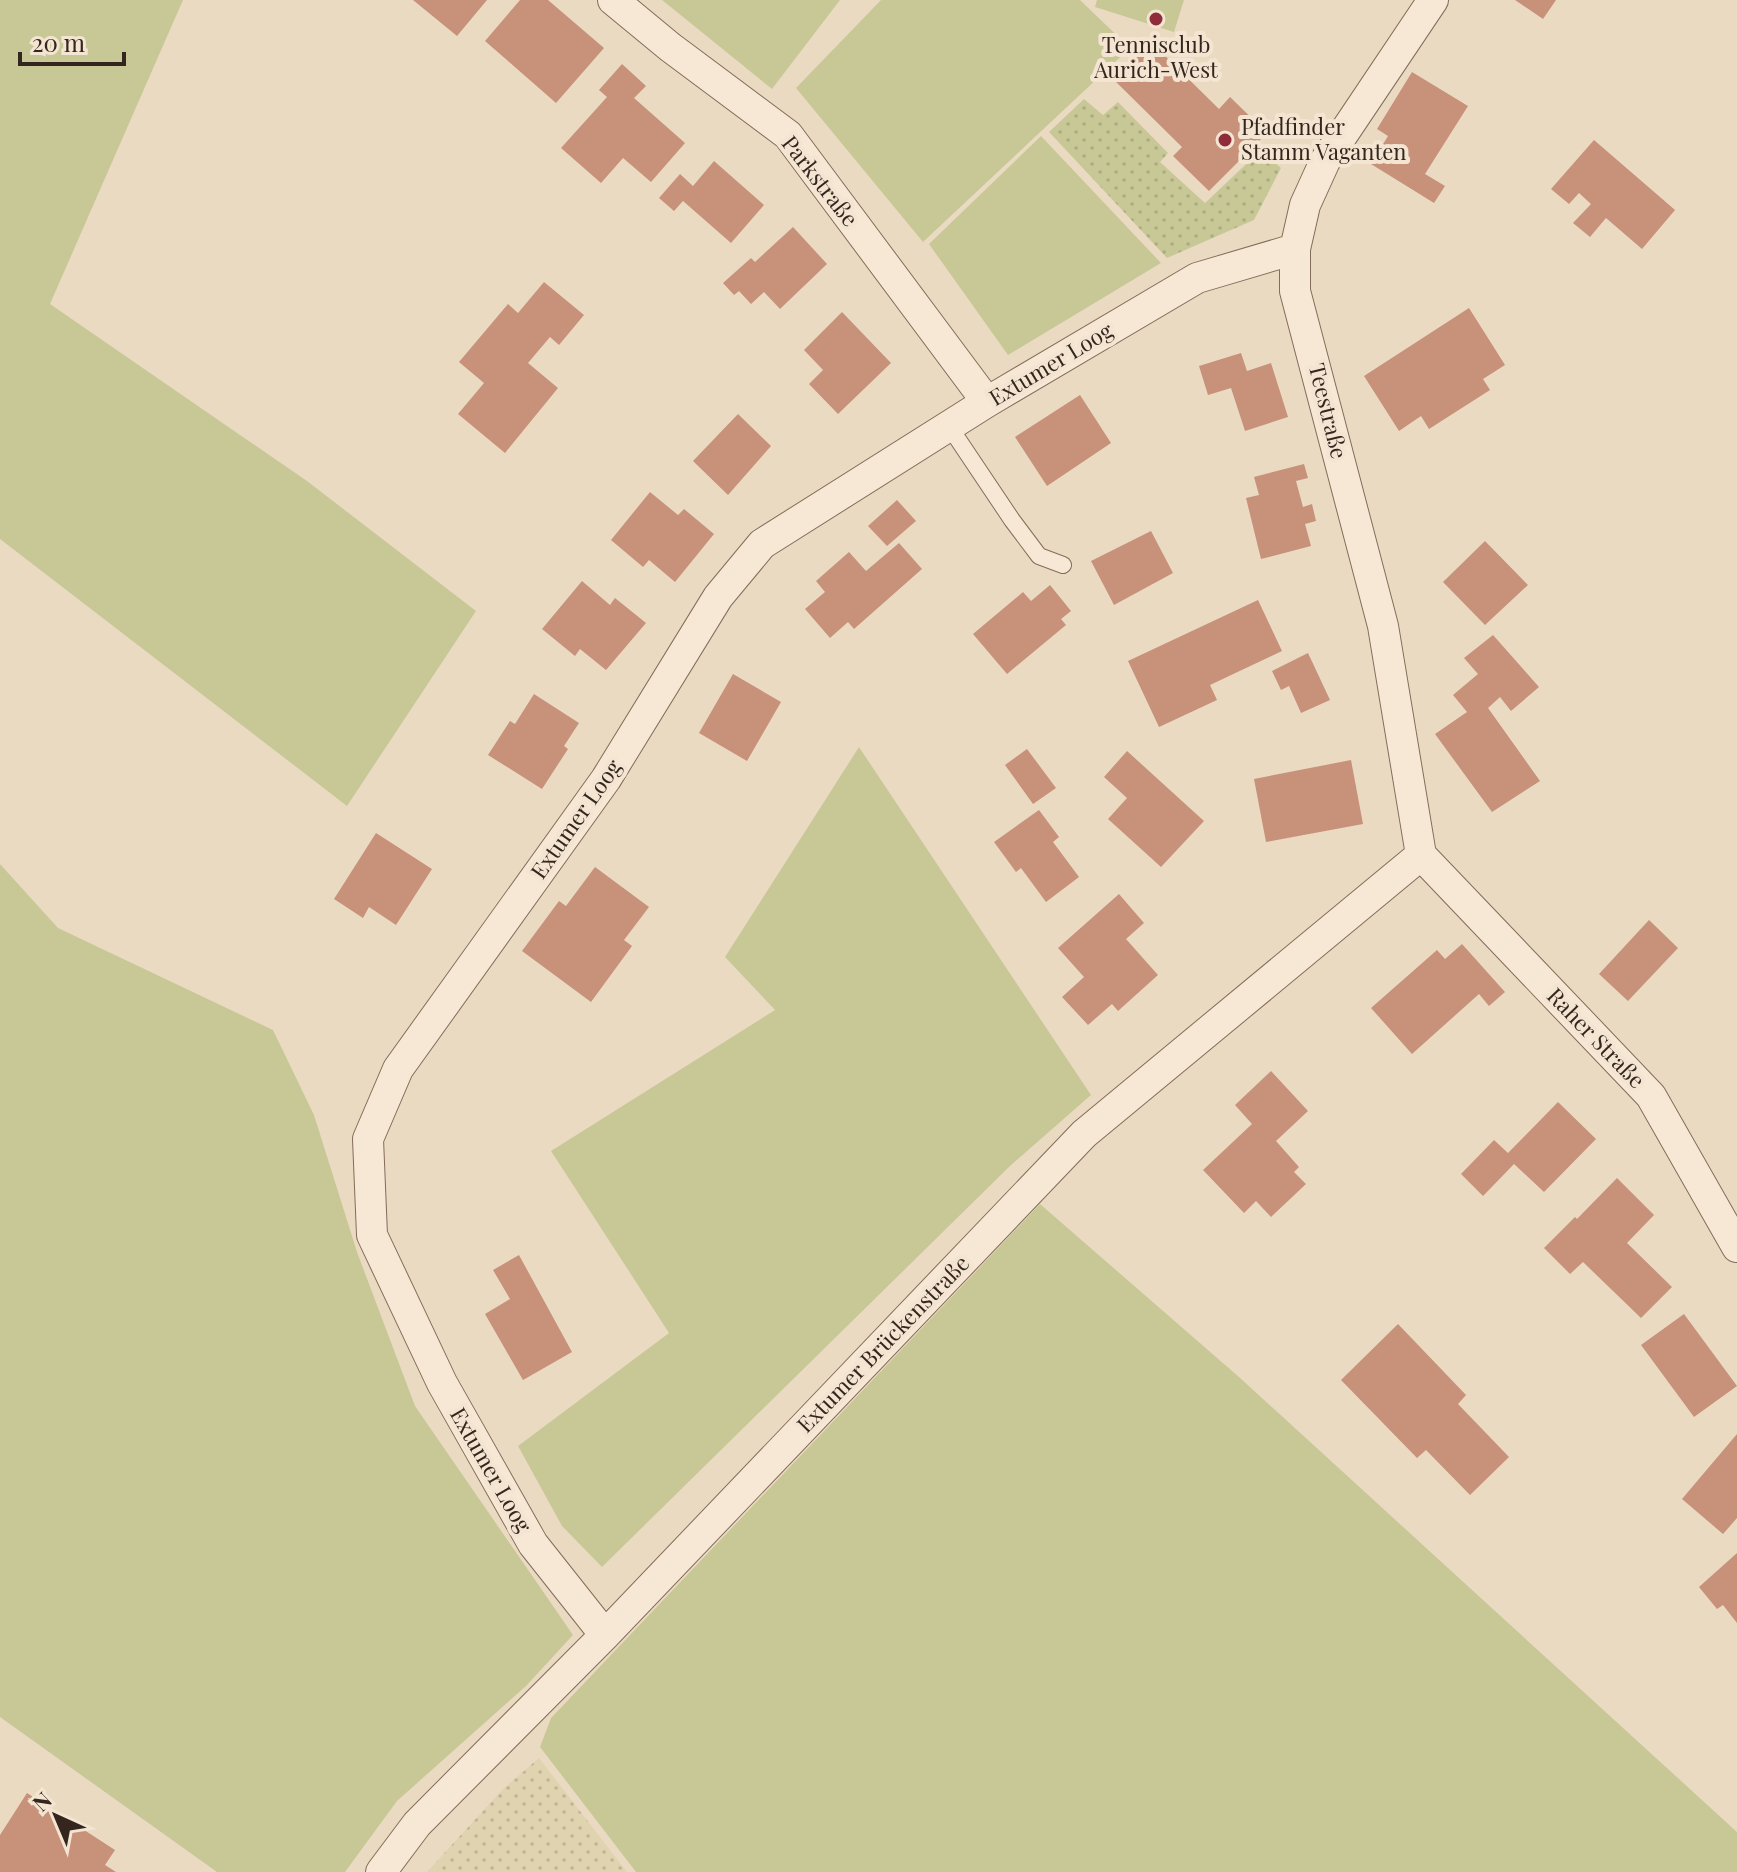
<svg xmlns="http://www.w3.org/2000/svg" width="1737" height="1872" font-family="'Playfair Display',serif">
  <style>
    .farmland { fill: url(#farmland-dots) }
    .green { fill: #c8c897 }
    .park { fill: url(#park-dots) }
    .building { fill: #c7917a }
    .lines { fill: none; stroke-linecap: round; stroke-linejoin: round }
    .service-casing { stroke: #846c5b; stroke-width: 18 }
    .minor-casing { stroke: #846c5b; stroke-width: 32 }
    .service { stroke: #f6e8d5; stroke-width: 16 }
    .minor { stroke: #f6e8d5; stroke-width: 30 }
    .poi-dot { fill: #8f2e3a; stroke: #f3e5d1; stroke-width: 3 }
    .labels { text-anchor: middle; stroke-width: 8; stroke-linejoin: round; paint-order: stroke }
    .poi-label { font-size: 22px; fill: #34261e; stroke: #f3e5d1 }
    .street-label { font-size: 22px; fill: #34261e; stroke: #f3e5d1 }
  </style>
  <defs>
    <pattern id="farmland-dots" width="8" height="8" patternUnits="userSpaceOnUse" patternTransform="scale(2)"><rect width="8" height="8" fill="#e0d3b0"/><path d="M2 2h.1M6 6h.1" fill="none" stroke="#c1b597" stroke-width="1.8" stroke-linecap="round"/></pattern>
    <pattern id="park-dots" width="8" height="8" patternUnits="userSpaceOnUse" patternTransform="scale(2)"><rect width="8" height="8" fill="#c8c897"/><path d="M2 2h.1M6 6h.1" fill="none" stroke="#acac82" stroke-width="1.8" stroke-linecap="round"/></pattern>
  </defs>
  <rect width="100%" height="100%" fill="#ebdac2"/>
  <path class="farmland" d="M539,1758L627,1872H427L503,1789Z"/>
  <path class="green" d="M0,0H183L50,304L307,481L476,611L347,806L0,539Z
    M662,0H840L772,89Z
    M881,0H1080L1130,48L923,242L796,88Z
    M1097,0H1184L1174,32L1095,7Z
    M1041,136L1161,263L1008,355L929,244Z
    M859,747L1091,1095L1009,1167L602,1567L562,1526L518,1446L669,1333L551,1151L775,1010L725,957Z
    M0,864L58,928L273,1030L314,1115L357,1252L415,1406L573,1635L526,1686L397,1801L345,1872H217L0,1717Z
    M1040,1204L1239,1377L1737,1832V1872H636L540,1747L551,1718Z"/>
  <path class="park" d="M1084,99L1103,115L1118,102L1168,153L1160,162L1205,203L1261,150L1281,168L1254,220L1167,258L1049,132Z"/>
  <path class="building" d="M413,0H487L457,36Z
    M520,0H548L604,48L556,103L485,41Z
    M1515,0H1556L1543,19Z
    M1149,40L1219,109L1230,97L1267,133L1209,191L1173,156L1182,147L1112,78Z
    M622,64L646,86L634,98L685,143L651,182L623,158L601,183L561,148L607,97L599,90Z
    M1412,72L1468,106L1425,174L1445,186L1434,203L1371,164L1388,136L1377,129Z
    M1594,140L1675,210L1642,249L1606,218L1590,237L1573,223L1591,204L1579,193L1569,204L1551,189Z
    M714,161L764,205L731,243L683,201L674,211L659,198L680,174L693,186Z
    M793,227L827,264L780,309L764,292L751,304L739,291L734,295L723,283L751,258L755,262Z
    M544,282L584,315L559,345L550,337L528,363L558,388L505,453L458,414L484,383L459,362L508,304L518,313Z
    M1469,308L1505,365L1483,379L1490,390L1429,429L1421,416L1399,431L1364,376Z
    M842,312L891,363L838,414L809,384L823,370L804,350Z
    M1241,353L1247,371L1271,363L1288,417L1245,431L1231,388L1208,395L1199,366Z
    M1080,395L1111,443L1047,486L1015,437Z
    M738,414L771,446L728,495L693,461Z
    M1304,464L1308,478L1296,481L1303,507L1312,504L1316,521L1305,524L1311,546L1261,559L1246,498L1259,495L1254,477Z
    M650,492L678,515L684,509L714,534L675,582L649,560L643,567L611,540Z
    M897,500L916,521L887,546L868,526Z
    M1151,531L1173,573L1114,605L1091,561Z
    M1485,541L1528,585L1485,625L1443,582Z
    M899,543L922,569L854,629L848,622L830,638L805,609L825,592L816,581L849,552L866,571Z
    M582,581L610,605L615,598L646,623L606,670L580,649L575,656L542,629Z
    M1050,585L1071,611L1061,619L1066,625L1007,674L973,634L1023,592L1031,601Z
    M1258,600L1282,651L1210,685L1217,700L1159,727L1128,661Z
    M1493,635L1539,687L1511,711L1500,697L1488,708L1540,781L1492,812L1435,734L1467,712L1453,695L1478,674L1464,658Z
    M1308,653L1330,700L1301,713L1289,686L1281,690L1272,671Z
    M733,674L781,702L747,761L699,733Z
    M534,694L579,723L564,746L568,749L542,789L488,755L510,721L515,724Z
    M1027,749L1056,788L1033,804L1005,765Z
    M1127,751L1204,821L1161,867L1108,819L1127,798L1104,777Z
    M1351,760L1363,824L1266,842L1254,779Z
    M1039,810L1059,837L1053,842L1079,877L1046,902L1021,868L1016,872L994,842Z
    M376,833L432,869L396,925L369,907L363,918L334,899Z
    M595,867L649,907L624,940L632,946L591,1002L522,951L559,901L566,906Z
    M1119,894L1144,923L1126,939L1158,975L1118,1011L1112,1004L1088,1025L1062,997L1084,977L1058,948Z
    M1649,920L1678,948L1628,1001L1599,974Z
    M1462,944L1505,992L1489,1006L1479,994L1412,1054L1371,1008L1437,950L1445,959Z
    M1271,1071L1308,1111L1276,1141L1299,1167L1294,1172L1306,1184L1271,1217L1256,1201L1244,1213L1203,1170L1252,1124L1235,1105Z
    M1558,1102L1596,1139L1544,1192L1514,1164L1483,1196L1461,1174L1494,1140L1508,1153Z
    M1617,1178L1654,1215L1627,1243L1672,1287L1641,1318L1583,1262L1570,1274L1544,1248L1575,1217L1577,1219Z
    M519,1255L572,1352L523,1380L485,1314L510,1299L493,1270Z
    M1684,1314L1737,1386L1694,1417L1641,1345Z
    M1398,1324L1466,1395L1458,1404L1509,1457L1470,1495L1426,1450L1417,1458L1341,1380Z
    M1737,1434V1518L1723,1534L1682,1499Z
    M1737,1553V1623L1723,1605L1717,1609L1699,1587Z
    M27,1793L115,1850L105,1865L116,1872H0V1835Z"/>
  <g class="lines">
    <defs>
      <path id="service" d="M949,426L1012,520L1039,556L1063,565"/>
      <path id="minor" d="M613,0L670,47L788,135L987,402
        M1421,855L1383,626L1295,291V249L1305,205L1325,161L1433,0
        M1421,855L1651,1096L1737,1247
        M605,1635L533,1544L442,1383L372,1235L368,1139L398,1069L606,779L718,597L762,544L987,402L1197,278L1295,249
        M381,1872L417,1824L605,1635L1084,1134L1421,855"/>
    </defs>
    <use href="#service" class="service-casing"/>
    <use href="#minor" class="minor-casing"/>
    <use href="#service" class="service"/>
    <use href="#minor" class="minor"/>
  </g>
  <g class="poi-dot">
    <circle cx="1156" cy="19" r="8"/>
    <circle cx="1225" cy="140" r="8"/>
  </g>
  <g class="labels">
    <g class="poi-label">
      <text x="1156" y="53">Tennisclub<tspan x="1156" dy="25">Aurich-West</tspan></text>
      <text x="1241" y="135" text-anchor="start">Pfadfinder<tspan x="1241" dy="25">Stamm Vaganten</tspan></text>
    </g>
    <g class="street-label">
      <text transform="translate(820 181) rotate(52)" y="8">Parkstraße</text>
      <text transform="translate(1051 364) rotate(-31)" y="8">Extumer Loog</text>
      <text transform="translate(1328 411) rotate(76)" y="8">Teestraße</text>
      <text transform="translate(576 819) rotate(-55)" y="8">Extumer Loog</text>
      <text transform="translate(1596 1038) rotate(46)" y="8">Raher Straße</text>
      <text transform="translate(883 1344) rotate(-46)" y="8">Extumer Brückenstraße</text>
      <text transform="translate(491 1470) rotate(60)" y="8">Extumer Loog</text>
    </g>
  </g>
  <g transform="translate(56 1816) rotate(316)" stroke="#f3e5d1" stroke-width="6" paint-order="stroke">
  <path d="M0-6L14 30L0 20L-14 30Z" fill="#34261e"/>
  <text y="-12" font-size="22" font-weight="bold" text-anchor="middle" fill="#34261e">N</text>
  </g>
  <path d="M20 52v12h104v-12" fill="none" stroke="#34261e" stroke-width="4"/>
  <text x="32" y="52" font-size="24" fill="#34261e" stroke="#f3e5d1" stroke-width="6" paint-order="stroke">20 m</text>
</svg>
